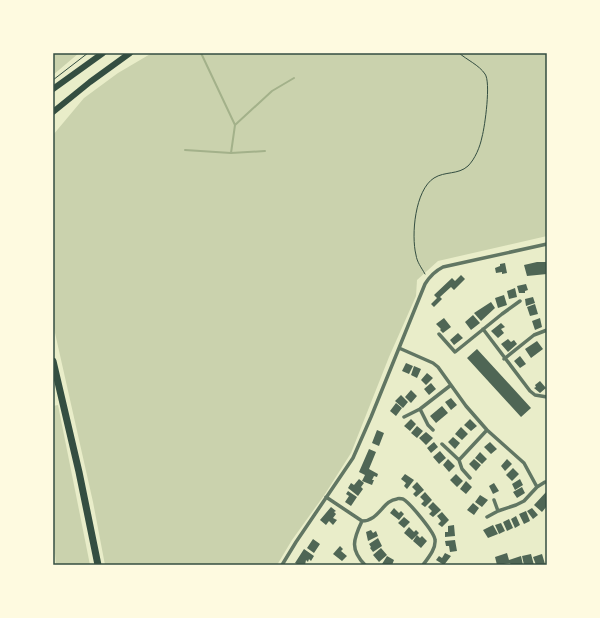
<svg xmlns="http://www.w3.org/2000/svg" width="600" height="618" font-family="Jost,sans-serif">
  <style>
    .green { fill: #cad2ad }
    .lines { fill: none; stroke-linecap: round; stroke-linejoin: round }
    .stream { stroke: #a3b18a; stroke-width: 2 }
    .building { fill: #4f6655 }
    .path { stroke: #344e41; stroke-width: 1 }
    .minor { stroke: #617663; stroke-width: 3.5 }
    .trunk { stroke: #344e41; stroke-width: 6 }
    .motorway { stroke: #344e41; stroke-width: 7 }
    .neatline { fill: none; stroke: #344e41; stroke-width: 1.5 }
  </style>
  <rect width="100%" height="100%" fill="#e9edc9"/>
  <path class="green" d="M53,53H79L53,75Z
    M152,53H547V236L438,261L417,280L416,296L389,357L351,453L325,494L292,540L277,565H105L93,502L53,324V135L84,98L118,73Z
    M58,405L90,565H56L53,530V406Z"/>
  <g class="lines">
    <path class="stream" d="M201,53L235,125L231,153
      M235,125L272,91L294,78
      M185,150L231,153L265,151"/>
  </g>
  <path class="building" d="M537,262H547V274L527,276L524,265Z
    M505,263L507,273L502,274V272L496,273L495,268L500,266V264Z
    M461,275L465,279L454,290L451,287L440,297L442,299L434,307L431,304L437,298L434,295L452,278L455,281Z
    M526,284L528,290L525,291V293H519L517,286Z
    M515,288L517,297L509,299L507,291Z
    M504,295L507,305L498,308L495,298Z
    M533,297L535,303L526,306L525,299Z
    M491,302L495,308L481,321L474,313Z
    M535,304L538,314L530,316L527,307Z
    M473,315L480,323L471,330L465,322Z
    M444,318L451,327L443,333L440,330L441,329L436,324Z
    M540,318L542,327L535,330L532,321Z
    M501,323L505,327L501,329L504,333L498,338L491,331Z
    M458,333L463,338L454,345L450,340Z
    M508,339L511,342L514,340L517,344L508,352L501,344Z
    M537,341L543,349L531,358L525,349Z
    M477,349L531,408L521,417L467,358Z
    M520,356L526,364L520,368L514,361Z
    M406,363L413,366L409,374L402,371Z
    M414,366L421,369L417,378L411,375Z
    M427,373L433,378L426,385L421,380Z
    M540,381L546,388L540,393L534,388L536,387L535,385Z
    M431,383L436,389L429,395L424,389Z
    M411,390L417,396L411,403L405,397Z
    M401,395L408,402L403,408L395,401Z
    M451,398L457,405L451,410L445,402Z
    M396,403L402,408L396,416L390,411Z
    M442,406L448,413L442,418L436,411Z
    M436,411L442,418L436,423L430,416Z
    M411,419L416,424L410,431L404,426Z
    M470,419L477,426L471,431L464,425Z
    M417,426L423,431L417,438L411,433Z
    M461,427L468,434L462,440L455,434Z
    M377,430L384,433L379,446L372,443Z
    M426,432L433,438L426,445L419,438Z
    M453,437L460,443L455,449L448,442Z
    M434,442L438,447L431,453L427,448Z
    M490,442L497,449L491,454L484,447Z
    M369,449L376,452L369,469L378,474L377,477L374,476L372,480H374L372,485L362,481L365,475L359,472Z
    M440,451L446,458L439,464L433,457Z
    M480,452L487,459L482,464L475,458Z
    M448,459L455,466L449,472L443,465Z
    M474,459L481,465L476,471L469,464Z
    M507,459L512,464L505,471L501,466Z
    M513,468L519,474L512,481L506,475Z
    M405,474L414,480L407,489L404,486L406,483L401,479Z
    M456,474L463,481L457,487L450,480Z
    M359,479L364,483L361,487L363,489L358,496L348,488L351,483L354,485Z
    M520,479L523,485L515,490L512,484Z
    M466,481L472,487L466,494L460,489Z
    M417,482L424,490L416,497L413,494L416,491L412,487Z
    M494,483L499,491L493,494L489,486Z
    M522,487L525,493L517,498L513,492Z
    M348,491L357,497L351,506L345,502L349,496L346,494Z
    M547,491V506L542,512L534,505Z
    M425,492L432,500L425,507L421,504L424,501L420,497Z
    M480,495L488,500L482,507L475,502Z
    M433,502L441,510L433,517L429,514L432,511L428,507Z
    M473,503L479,508L474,515L467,510Z
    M331,507L336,511L334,512L336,514L333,518L337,520L333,525L329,521L326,525L320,520Z
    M394,508L399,513L401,511L404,514L399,520L390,513Z
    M532,508L538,515L533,519L527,511Z
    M526,511L530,521L524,524L519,514Z
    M442,512L449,520L442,527L438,524L441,521L437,516Z
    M516,516L520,525L515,528L511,519Z
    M404,517L410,522L404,528L398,523Z
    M509,519L513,528L507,531L503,522Z
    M501,523L505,531L499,534L495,525Z
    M454,525L455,536L445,537V532H448V526Z
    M493,525L498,534L488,538L483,530Z
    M409,527L414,532L416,530L419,533L412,540L404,533Z
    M371,530L373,533L376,531L378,536L368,541L366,532Z
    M417,535L420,538L422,536L427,541L421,548L413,541Z
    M378,538L382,546L373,552L370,548L371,547L369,544Z
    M313,539L320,544L314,553L307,548Z
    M455,540L457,551L450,552L449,546H446L445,541Z
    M340,546L343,549L341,551L347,556L342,561L333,554Z
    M381,548L387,555L379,562L373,555Z
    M304,549L314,556L311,561L309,559L308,562L306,560L305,565H299L295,563Z
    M445,553L451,556L444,565L436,560L439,556L442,558Z
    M507,553L509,560L521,556L523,565H511L510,563L497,565L495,557Z
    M531,554L534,565H524L522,556Z
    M542,554L545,564L536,565L533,557Z
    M387,556L394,560L392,565L382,564Z"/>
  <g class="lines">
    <path class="path" d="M53,80L88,53
      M425,274C421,267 417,262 416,255C411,235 415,190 434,178C445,171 458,175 468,166C475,159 480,147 482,137C485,126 491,82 485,74C479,65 467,60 459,53"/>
    <path class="minor" d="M483,329L530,391L535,395L547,397
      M439,334L455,352L502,314L520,301
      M399,348L433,363L438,367L466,406L487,430L524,463L537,487
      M504,359L534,335L547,330
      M420,409L428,425L433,430
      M404,417L420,409L451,385
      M442,444L459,460L462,469L470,478
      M459,460L487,430
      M326,497L362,521C379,521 383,500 397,499C398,498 402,499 403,499C410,503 435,533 435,540C436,549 428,558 423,565
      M494,500L498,511
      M487,517L498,511L516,505L524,501L537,487L545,482
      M362,521C353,540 350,549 365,565
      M282,565L296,542L353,458L371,417L425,284C430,276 435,271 443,267L547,244"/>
    <path class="trunk" d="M53,89L103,53
      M53,112L90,82L130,53"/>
    <path class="motorway" d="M53,361L79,472L98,565"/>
  </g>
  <rect width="600" height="618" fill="none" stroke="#fefae0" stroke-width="108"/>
  <rect x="54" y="54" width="492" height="510" class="neatline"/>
</svg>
